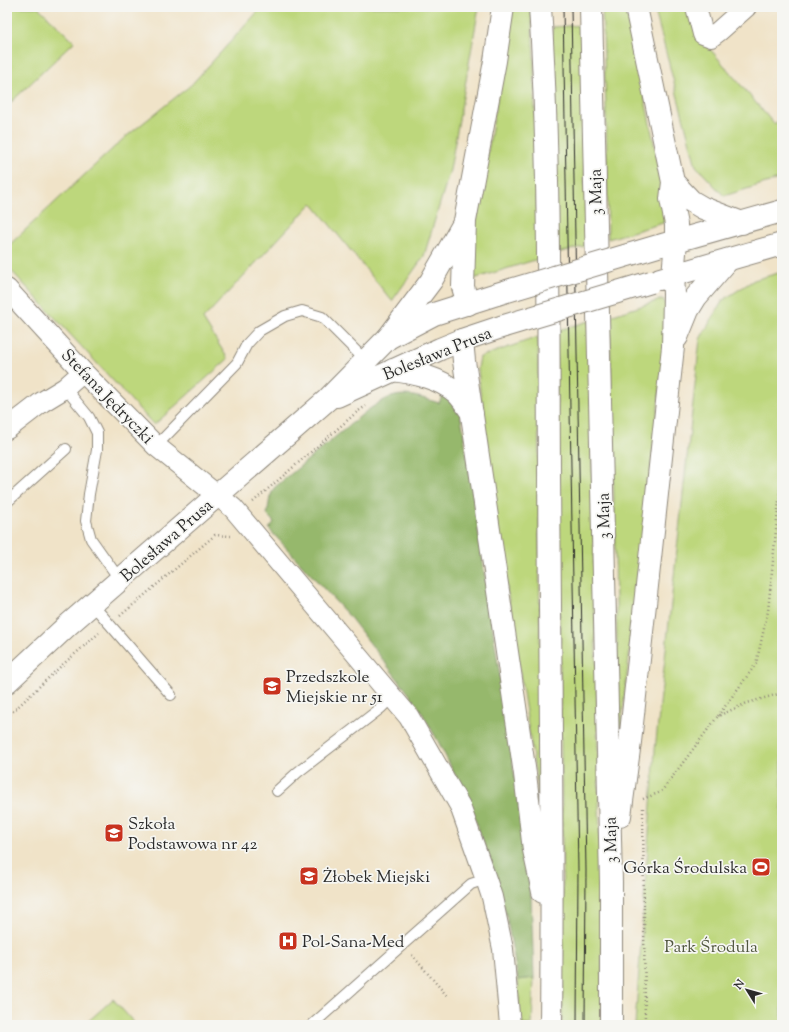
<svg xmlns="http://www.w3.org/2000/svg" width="789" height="1032" font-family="'Sorts Mill Goudy',serif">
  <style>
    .green { fill: #bdd77c; stroke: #748154 }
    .forest { fill: #96b86c; stroke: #60724c }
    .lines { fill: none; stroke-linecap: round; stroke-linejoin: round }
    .service-casing { stroke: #8e877a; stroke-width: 12 }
    .minor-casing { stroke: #8e877a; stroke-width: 22 }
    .tertiary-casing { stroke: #8e877a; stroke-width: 24 }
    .secondary-casing { stroke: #8e877a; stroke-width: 24 }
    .path { stroke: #8e877a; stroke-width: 2.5; stroke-dasharray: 1 3; stroke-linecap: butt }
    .service { stroke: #fff; stroke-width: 10 }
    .minor { stroke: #fff; stroke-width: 20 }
    .tertiary { stroke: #fff; stroke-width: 22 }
    .secondary { stroke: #fff; stroke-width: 22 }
    .tram { stroke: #2b2b2b; stroke-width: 1 }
    .tertiary-bridge-casing { stroke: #8e877a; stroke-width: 24; stroke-linecap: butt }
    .tertiary-bridge { stroke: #fff; stroke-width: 22 }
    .labels { text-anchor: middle; stroke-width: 3.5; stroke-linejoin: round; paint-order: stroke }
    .street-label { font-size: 17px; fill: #2b2b2b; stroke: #f6f6f2 }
    .poi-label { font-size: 17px; fill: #2b2b2b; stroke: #f6f6f2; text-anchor: start }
    .park-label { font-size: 17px; fill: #50563f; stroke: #f6f6f2 }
  </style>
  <rect width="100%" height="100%" fill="#f6f6f2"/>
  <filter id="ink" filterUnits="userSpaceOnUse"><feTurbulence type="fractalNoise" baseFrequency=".025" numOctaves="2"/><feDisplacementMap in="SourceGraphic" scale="8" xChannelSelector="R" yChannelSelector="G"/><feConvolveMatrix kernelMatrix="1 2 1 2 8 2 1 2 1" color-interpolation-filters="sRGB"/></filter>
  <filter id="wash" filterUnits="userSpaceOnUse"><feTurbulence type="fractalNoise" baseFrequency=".012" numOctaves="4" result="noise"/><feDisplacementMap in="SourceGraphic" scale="16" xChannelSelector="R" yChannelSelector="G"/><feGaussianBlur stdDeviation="0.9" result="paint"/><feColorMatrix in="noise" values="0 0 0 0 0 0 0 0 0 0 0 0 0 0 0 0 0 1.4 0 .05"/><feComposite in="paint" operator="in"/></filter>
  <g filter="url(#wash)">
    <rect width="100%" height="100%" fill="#f0e3c8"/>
    <path class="green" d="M7,7H38L74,42L7,106Z
      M262,7H479L450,170L424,256L392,301L312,203L203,319L228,359L154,425L7,266V247L123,139L191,85Z
      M513,7H531L534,59L538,259L470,280L468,267Z
      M602,7H626L670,221L608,239L606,106Z
      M654,7H691L699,36L774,124L782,118V178L724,196L696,166Z
      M582,25L586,246L557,253L551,35L553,27Z
      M782,272V1025H635L655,750L700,339L723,300L754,280Z
      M663,299L669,311L619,744L610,316Z
      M589,321L602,943V1025H562L563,916L556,331Z
      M538,337L541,809L495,511L480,390L478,368L480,357Z
      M534,978L532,1025H520L518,980Z
      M113,999L136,1025H84Z"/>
    <path class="forest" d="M445,391L460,412L463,429L519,805L531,897L534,978L518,980L507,919L499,888L470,805L438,741L417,704L349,616L269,529L274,522L267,515L270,497L274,488L364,413C395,390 404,392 439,403Z"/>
  </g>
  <g filter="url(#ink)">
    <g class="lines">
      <defs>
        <path id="service" d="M65,388L89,417L97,433V450L89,494L86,521L91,539L120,580
          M156,446L237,363L247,344L259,331L285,316L302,311L322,317L365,360
          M7,502L66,449
          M92,604L171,695
          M277,791L298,772L381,708L392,697
          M312,1025L471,884L486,879"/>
        <path id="minor" d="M696,7L703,34L711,37L719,31L746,7
          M7,289L83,372L156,446L233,508L409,717L460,806L486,879L492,897L503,949L510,1025
          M7,429L42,402L65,388L83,372"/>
        <path id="tertiary" d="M636,7L673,182L671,199L676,224V242L673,275
          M673,182L691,201L703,208L742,223
          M662,245L782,211
          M660,279L782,244
          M337,396L440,349L462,340L504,326
          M7,682L68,625L327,400L388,338L434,314L497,294"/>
        <path id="secondary" d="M540,7C550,160 548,314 549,467C550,653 553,839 551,1025
          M591,7L611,882V1025
          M468,304L463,287L465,221L495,61L503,7
          M677,337L688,310L696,297L728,260
          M388,338L431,281L464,223
          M462,340L464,361L525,774L534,850L543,892
          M393,370C416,373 440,378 457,393C463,399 468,407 472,413
          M620,816L630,742L673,347L674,294L673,275"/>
      </defs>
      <use href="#service" class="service-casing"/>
      <use href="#minor" class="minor-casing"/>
      <use href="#tertiary" class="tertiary-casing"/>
      <use href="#secondary" class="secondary-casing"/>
      <path class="path" d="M253,502L357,412L366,406
        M120,616L215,535L231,536
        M718,716L756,664L768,611L782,470
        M7,717L60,667L99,633
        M643,799L661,792L718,716L747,703L782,693
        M643,808L645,1025
        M412,955L448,997"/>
      <use href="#service" class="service"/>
      <use href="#minor" class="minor"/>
      <use href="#tertiary" class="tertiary"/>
      <use href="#secondary" class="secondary"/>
      <path class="tram" d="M563,7L578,870L577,1025
        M571,7L586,870L585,1025"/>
      <defs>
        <path id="tertiary-bridge" d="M497,294L658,246
          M504,326L651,282"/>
      </defs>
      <use href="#tertiary-bridge" class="tertiary-bridge-casing"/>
      <use href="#tertiary-bridge" class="tertiary-bridge"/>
    </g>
  </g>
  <defs>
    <symbol id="school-square" viewBox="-11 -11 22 22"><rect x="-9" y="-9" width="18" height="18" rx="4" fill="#c8321e" stroke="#f6f6f2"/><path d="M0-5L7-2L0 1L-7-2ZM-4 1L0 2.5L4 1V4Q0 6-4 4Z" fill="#fff"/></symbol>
    <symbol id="stadium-square" viewBox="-11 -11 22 22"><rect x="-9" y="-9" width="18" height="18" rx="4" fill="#c8321e" stroke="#f6f6f2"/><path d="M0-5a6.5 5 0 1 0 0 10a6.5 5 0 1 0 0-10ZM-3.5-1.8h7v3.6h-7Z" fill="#fff"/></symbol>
    <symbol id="hospital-square" viewBox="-11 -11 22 22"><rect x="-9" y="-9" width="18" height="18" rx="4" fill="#c8321e" stroke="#f6f6f2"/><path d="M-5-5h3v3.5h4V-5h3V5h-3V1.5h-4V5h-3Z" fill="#fff"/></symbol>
  </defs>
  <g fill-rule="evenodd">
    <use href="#school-square" x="261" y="675" width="22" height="22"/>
    <use href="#school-square" x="103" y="822" width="22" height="22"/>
    <use href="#stadium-square" x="750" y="856" width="22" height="22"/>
    <use href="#school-square" x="298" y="865" width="22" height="22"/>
    <use href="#hospital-square" x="277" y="930" width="22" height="22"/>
  </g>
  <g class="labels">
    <g class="street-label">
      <text transform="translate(595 192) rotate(-91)" y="6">3 Maja</text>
      <text transform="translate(437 353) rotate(-22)" y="6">Bolesława Prusa</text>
      <text transform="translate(108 396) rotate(46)" y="6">Stefana Jędryczki</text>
      <text transform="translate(603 516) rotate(-91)" y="6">3 Maja</text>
      <text transform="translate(166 540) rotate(-41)" y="6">Bolesława Prusa</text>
      <text transform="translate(610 840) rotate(-91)" y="6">3 Maja</text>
    </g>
    <g class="poi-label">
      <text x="286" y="682">Przedszkole<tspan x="286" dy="20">Miejskie nr 51</tspan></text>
      <text x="128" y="829">Szkoła<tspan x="128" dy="20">Podstawowa nr 42</tspan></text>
      <text x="747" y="873" text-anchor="end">Górka Środulska</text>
      <text x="323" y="882">Żłobek Miejski</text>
      <text x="302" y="947">Pol-Sana-Med</text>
    </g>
    <g class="park-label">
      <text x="711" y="952">Park Środula</text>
    </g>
  </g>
  <rect width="789" height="1032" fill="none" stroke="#f6f6f2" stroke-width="24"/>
  <g transform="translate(747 990) rotate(307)" stroke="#f6f6f2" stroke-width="3" paint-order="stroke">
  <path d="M0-3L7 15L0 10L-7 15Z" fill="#2b2b2b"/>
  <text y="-6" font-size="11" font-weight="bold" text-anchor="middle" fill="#2b2b2b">N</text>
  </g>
</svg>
